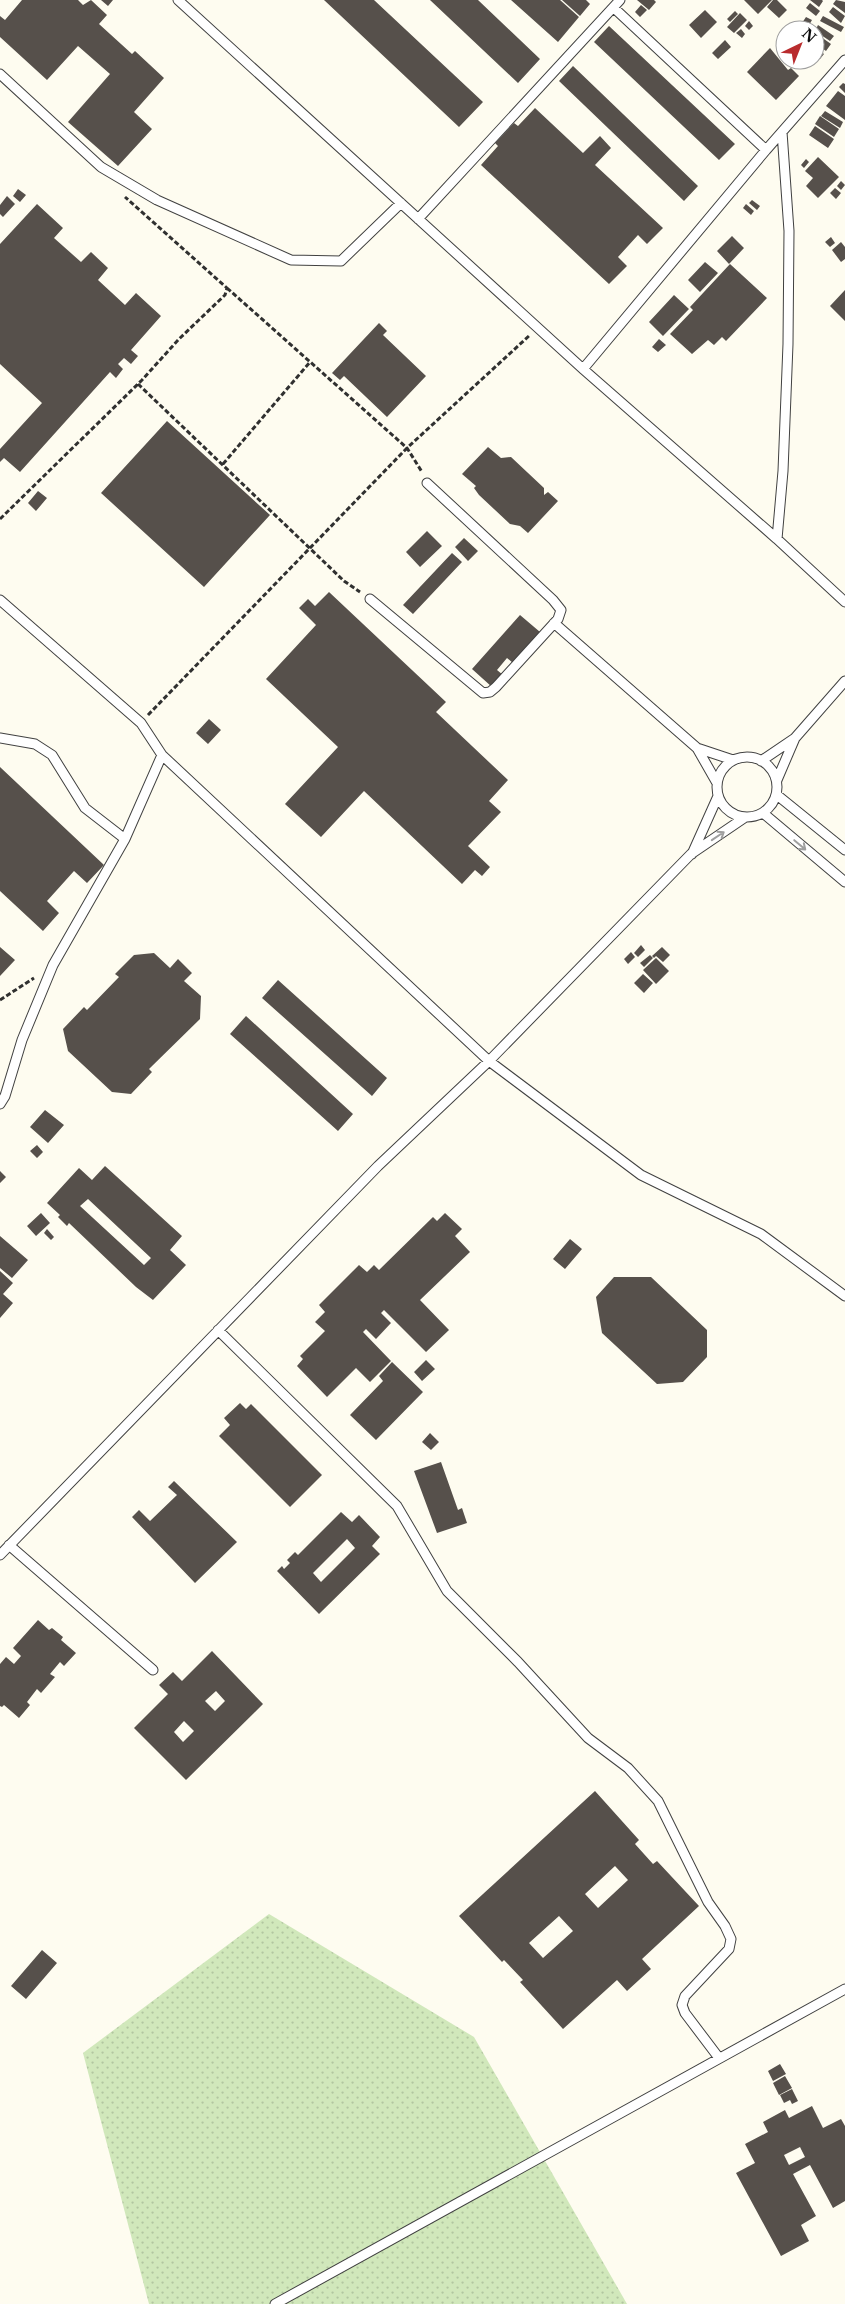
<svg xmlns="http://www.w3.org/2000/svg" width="845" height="2304" font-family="'Libre Baskerville',serif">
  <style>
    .grass { fill: url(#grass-dots) }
    .building { fill: #56504b; fill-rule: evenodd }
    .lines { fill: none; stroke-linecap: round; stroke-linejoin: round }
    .service-casing { stroke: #414141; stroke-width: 11 }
    .path { stroke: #303030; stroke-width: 3; stroke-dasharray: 5 2.5; stroke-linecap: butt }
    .service { stroke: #fff; stroke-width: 9 }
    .oneway { stroke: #9f9f9f }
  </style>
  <defs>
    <pattern id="grass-dots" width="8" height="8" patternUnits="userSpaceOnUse" patternTransform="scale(1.25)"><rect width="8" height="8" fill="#d1e8bb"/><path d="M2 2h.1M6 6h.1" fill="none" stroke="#b2c6a0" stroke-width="1.8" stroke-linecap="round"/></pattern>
  </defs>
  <rect width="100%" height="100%" fill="#fefcf0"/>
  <path class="grass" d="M269,1914L474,2037L627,2304H149L83,2053Z"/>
  <path class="building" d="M22,0H78L83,5L91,0L107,15L99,24L132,54L135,51L164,78L134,112L152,129L118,166L68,122L110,74L78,46L47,80L0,37V16L5,20Z
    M101,0H113L108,6Z
    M324,0H374L483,102L459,127Z
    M430,0H478L540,59L518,83Z
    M511,0H560L579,17L558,42Z
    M562,0H586L590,4L580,16Z
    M637,0H654L656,2L649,10Z
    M744,0H772L758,14Z
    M773,0H777L787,10L779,18L767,7Z
    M810,0H822L823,1L819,7Z
    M836,0L845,2V13L833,4Z
    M810,3L820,11L816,16L806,8Z
    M641,5L647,10L640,17L635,12Z
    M833,7L845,16L841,23L829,12Z
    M705,10L717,22L701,38L689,25Z
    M735,11L738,14L730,22L727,19Z
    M740,13L747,20L734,33L727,27Z
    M823,16L844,27L841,32L820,21Z
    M806,17L812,20L808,27L802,23Z
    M749,21L753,26L749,30L745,26Z
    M818,25L834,36L830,41L815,31Z
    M609,26L735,144L719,160L594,42Z
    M741,29L745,34L742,38L736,33Z
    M817,34L831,44L826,51L815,43Z
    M725,40L731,47L718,59L712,53Z
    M815,47L824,54L820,59L815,55Z
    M770,48L788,70L791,68L799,76L776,100L747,72Z
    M573,66L698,186L684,201L559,81Z
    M843,83L845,84V93L839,87Z
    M838,91L845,96V120L826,106Z
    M535,108L583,153L600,136L611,148L595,165L663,228L647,244L638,235L618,257L627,266L609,284L481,165L498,146L495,143L514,123L518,126Z
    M825,111L843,122L840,128L821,116Z
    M820,116L839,129L834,137L815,124Z
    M815,126L834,139L828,148L809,135Z
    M818,157L839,177L818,198L806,186L813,178L805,171Z
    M806,159L809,162L804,168L801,165Z
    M841,181L845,185L841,190L837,186Z
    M835,188L841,193L836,199L830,193Z
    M18,189L26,195L20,202L13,196Z
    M7,196L15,204L3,217L0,214V205Z
    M752,200L760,206L757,210L749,203Z
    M37,204L63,228L54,238L81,262L91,252L108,268L98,280L125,305L136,293L161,316L131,350L138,356L131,364L124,358L118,364L123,369L116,378L110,372L20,472L4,458L0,462V449L42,403L0,364V244Z
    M746,204L754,211L751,215L743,208Z
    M732,236L744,248L729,264L717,251Z
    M831,237L835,243L830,247L825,242Z
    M841,242L845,247V259L841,262L832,250Z
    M705,262L718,273L700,292L688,280Z
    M730,264L767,298L726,341L722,337L714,345L708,340L692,354L670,334L693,310L690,307Z
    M845,290V321L830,306Z
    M674,295L689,309L663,336L649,322Z
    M379,323L387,331L383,335L426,376L387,417L344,376L340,380L332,373Z
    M659,339L666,345L658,352L652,347Z
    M167,421L270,515L204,587L101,493Z
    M488,447L501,458L511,457L544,488V495L548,492L558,501L528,533L520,526L510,524L479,495L474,488L476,486L462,474Z
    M38,491L47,498L36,511L28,503Z
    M427,531L442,546L420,567L406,552Z
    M464,538L478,551L468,561L455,547Z
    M452,553L462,562L413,614L403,605Z
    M329,592L446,702L436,712L508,780L489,801L501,812L468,846L490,867L482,876L475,870L462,884L364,791L321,837L285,804L338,747L266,679L316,625L299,608L308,599L315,606Z
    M520,615L540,632L513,663L507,658L497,670L503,675L492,687L472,669Z
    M209,719L221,730L208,744L196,733Z
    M0,767L104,865L87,883L74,871L47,901L59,913L43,931L0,891Z
    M641,945L645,950L638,957L634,953Z
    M0,947L15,960L0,976Z
    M662,947L670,955L663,962L656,956L654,958L652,956Z
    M631,952L635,957L628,964L624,959Z
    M154,953L170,968L178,959L192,973L184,981L201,996L200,1019L149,1069L152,1072L131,1094L112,1092L68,1051L63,1029L84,1007L87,1010L119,977L115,974L134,955Z
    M650,955L653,958L644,967L640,963Z
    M656,958L669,971L656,984L643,970Z
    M643,974L653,983L644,993L634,983Z
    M278,980L387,1078L372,1096L262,998Z
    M246,1016L353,1114L338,1131L230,1034Z
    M45,1110L64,1125L48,1143L30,1127Z
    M37,1145L43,1152L37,1158L30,1151Z
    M105,1166L182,1236L170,1250L186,1265L153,1300L136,1287L69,1223L67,1226L58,1217L60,1215L47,1203L79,1168L92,1180ZM88,1199L151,1258L144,1265L80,1206Z
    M0,1171L6,1177L0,1183Z
    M41,1213L50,1223L36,1236L27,1226Z
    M445,1213L462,1229L455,1236L470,1252L420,1300L449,1330L426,1352L384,1310L381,1313L391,1323L376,1339L366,1329L363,1332L391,1361L370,1382L356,1368L327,1397L297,1366L303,1359L300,1356L325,1331L315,1322L325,1312L319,1305L359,1265L367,1272L374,1265L379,1270L433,1217L437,1221Z
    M47,1229L54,1237L51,1240L44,1233Z
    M0,1236L28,1260L12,1278L0,1268Z
    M570,1239L582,1249L565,1269L553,1259Z
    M0,1271L13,1283L3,1294L13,1303L0,1318Z
    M614,1277H651L707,1330V1357L683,1382L657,1384L602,1333L596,1297Z
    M426,1360L435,1369L422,1381L414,1372Z
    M392,1362L423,1392L376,1440L350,1415L383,1381L379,1376Z
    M240,1403L246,1409L251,1404L322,1475L290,1507L219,1436L230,1425L224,1418Z
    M430,1433L439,1442L431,1450L422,1442Z
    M441,1462L458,1510L462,1508L467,1523L437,1533L414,1471Z
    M174,1481L237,1542L195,1583L132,1517L139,1510L150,1521L177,1495L168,1487Z
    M341,1512L352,1522L359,1515L380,1537L372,1546L380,1554L319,1614L277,1571L282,1566L284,1569L290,1563L287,1560L295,1552L298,1555ZM347,1539L355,1548L321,1582L313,1573Z
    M38,1620L49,1630L52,1628L63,1637L61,1640L76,1653L64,1666L60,1662L50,1674L55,1677L41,1693L37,1689L27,1702L30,1705L19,1718L4,1705L2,1707L0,1706V1664L6,1657L14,1664L21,1656L13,1648Z
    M212,1651L263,1704L186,1780L134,1728L168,1694L159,1685L173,1672L182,1681ZM216,1691L225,1701L215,1711L205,1701ZM184,1721L194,1731L183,1742L174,1732Z
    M595,1791L639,1840L635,1844L653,1864L657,1861L699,1906L642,1959L651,1969L627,1991L617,1980L563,2029L520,1982L523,1980L504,1960L502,1962L459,1916ZM615,1866L628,1880L598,1908L585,1894ZM559,1916L573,1931L543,1958L529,1943Z
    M42,1950L57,1963L26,1999L11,1986Z
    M780,2064L786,2074L773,2081L768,2071Z
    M785,2076L792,2088L779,2095L773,2083Z
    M792,2089L798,2101L792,2104L790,2100L784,2103L780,2095Z
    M812,2106L823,2128L841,2119L845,2126V2201L833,2208L810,2165L793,2174L816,2216L801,2225L809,2241L781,2256L736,2173L755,2163L745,2144L768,2132L763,2122L785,2110L789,2118ZM800,2147L805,2157L789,2165L784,2155Z"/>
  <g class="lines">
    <defs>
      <path id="service" d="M178,0L583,369L777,539L845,602
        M614,8L766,150
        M0,74L101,167L157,200L291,260L341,261L401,203
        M418,219L620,0
        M583,369L766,150L845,60
        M777,539L783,471L788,344L789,231L782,132
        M370,599L483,693L490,692L496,687L558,619L561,610L553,600L427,483
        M0,600L141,723L162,755L489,1061L641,1175L761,1234L845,1296
        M554,623L697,748L717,783
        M0,738L35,744L52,755L85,808L125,839L162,755
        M697,748L733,760
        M717 787a30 30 0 1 1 60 0a30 30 0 1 1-60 0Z
        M761,761L795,738L845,681
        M777,780L795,738
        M777,795L845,850
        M763,813L845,882
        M692,854L718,796
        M0,1104L5,1096L22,1040L53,965L125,839
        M218,1330L397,1506L447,1591L518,1662L588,1738L628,1768L658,1801L708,1902L725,1926L731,1939L729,1949L685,1996L682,2005L685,2013L719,2058
        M9,1545L153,1670
        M0,1555L378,1166L489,1061L691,854L744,818
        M275,2304L845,1989"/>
    </defs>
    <use href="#service" class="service-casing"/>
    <path class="path" d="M227,288L407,448L422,472
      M138,384L344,581L360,592
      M223,464L310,362
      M0,519L142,380L179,339L225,295L227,288L125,197
      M148,715L407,448L530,335
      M0,1000L34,978"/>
    <use href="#service" class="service"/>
  </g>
  <defs><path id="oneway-shaft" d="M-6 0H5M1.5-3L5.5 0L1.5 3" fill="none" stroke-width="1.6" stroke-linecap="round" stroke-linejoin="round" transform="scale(1.25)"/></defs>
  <g class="oneway">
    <use href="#oneway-shaft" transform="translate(718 836) rotate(-34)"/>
    <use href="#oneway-shaft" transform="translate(800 845) rotate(40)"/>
  </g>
  <g transform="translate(800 45) rotate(43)"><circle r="24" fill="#ffffff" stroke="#9f9f9f"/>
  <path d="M0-4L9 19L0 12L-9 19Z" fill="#b92c2e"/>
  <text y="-8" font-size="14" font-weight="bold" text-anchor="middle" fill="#0e0e0e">N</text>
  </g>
</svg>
